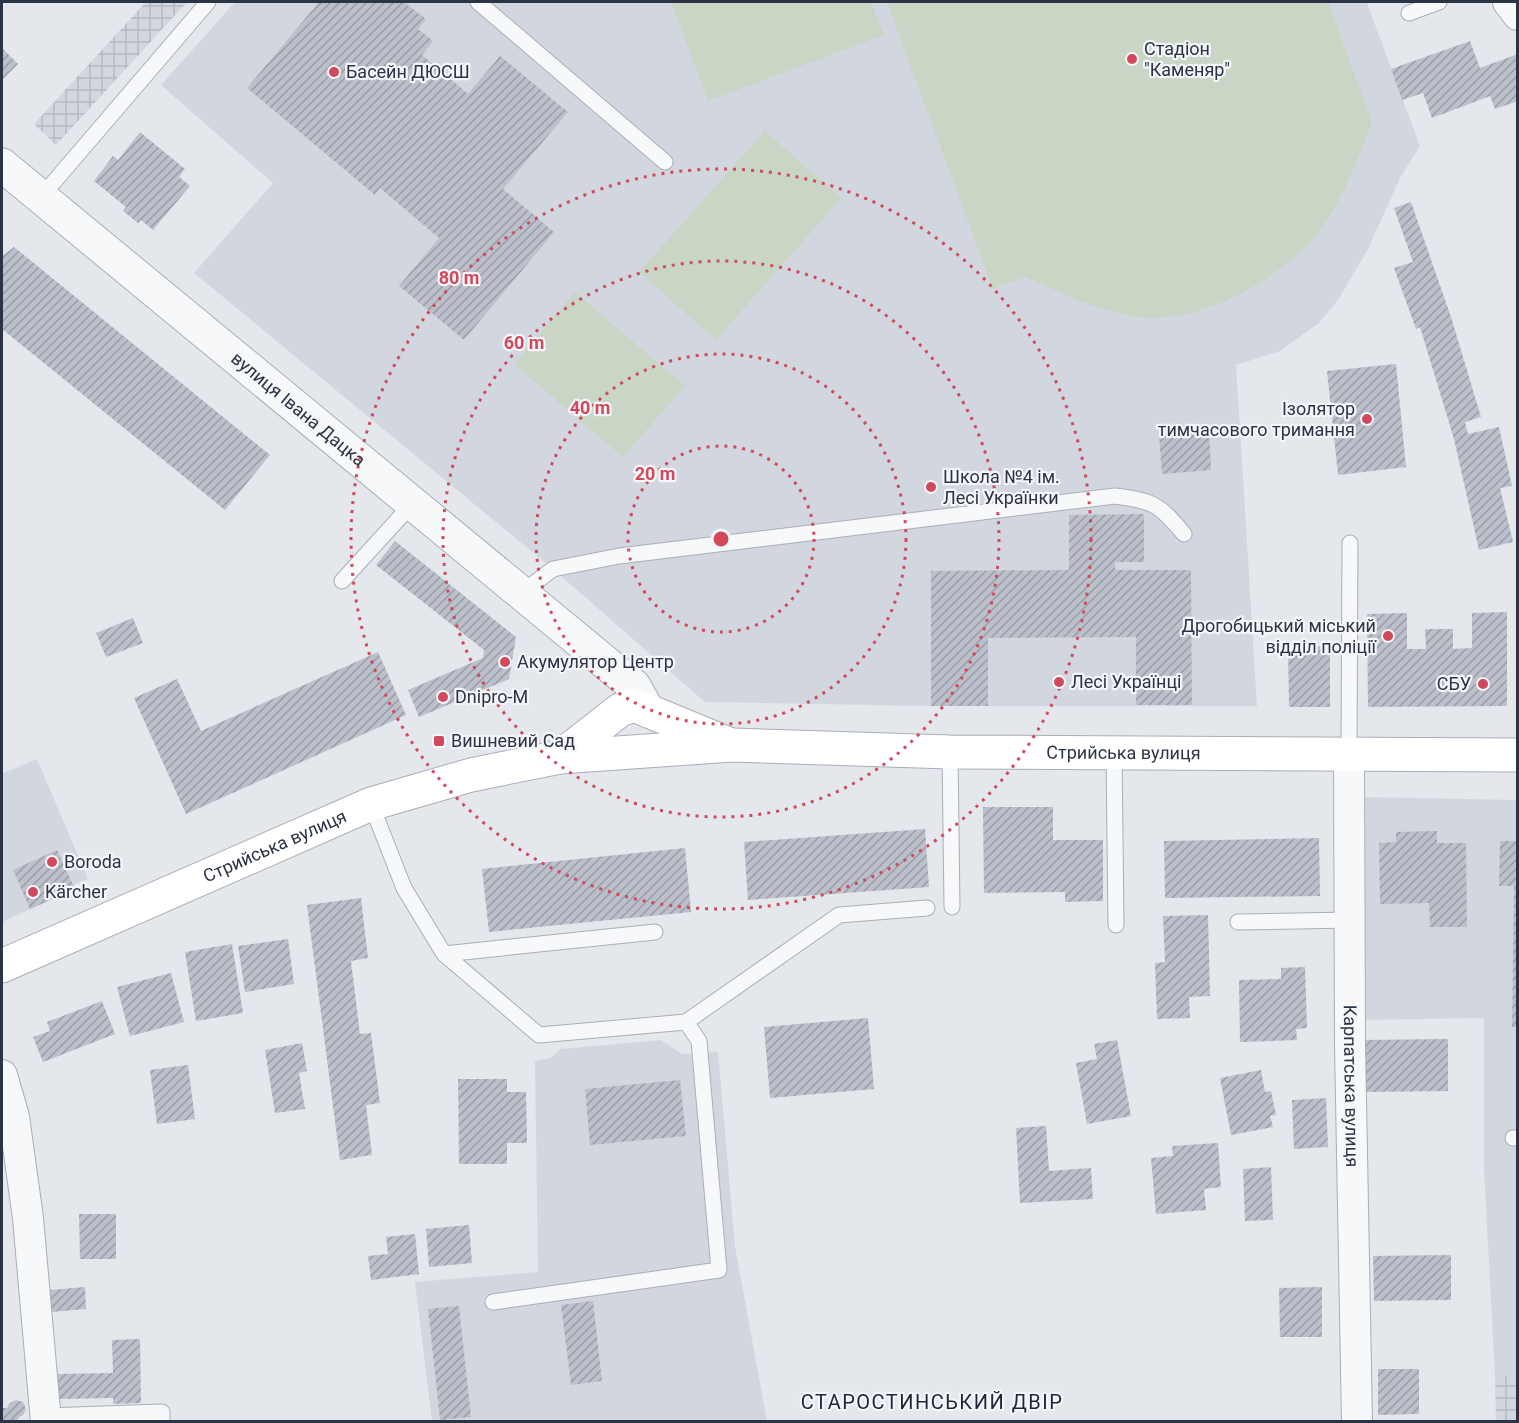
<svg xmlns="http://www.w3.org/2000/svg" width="1519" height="1423" font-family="Roboto,sans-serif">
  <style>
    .built { fill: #d2d6de }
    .industrial { fill: url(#industrial-grid) }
    .park { fill: #c9d6c5 }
    .building { fill: url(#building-hatch) }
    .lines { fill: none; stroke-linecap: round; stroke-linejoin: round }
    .service-casing { stroke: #a9aeb7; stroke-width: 17 }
    .minor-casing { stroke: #a9aeb7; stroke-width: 32 }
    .tertiary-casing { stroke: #a9aeb7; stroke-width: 35 }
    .secondary-casing { stroke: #a9aeb7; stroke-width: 35 }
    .service { stroke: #f7f8fa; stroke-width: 15 }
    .minor { stroke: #f7f8fa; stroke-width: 30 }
    .tertiary { stroke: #f7f8fa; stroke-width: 33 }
    .secondary { stroke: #fff; stroke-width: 33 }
    .ring { fill: none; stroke: #d1495b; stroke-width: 3; stroke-dasharray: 3 6 }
    .poi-dot { fill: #d1495b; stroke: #f4f6f9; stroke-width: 2 }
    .labels { text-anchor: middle; stroke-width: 4.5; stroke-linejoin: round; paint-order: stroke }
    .poi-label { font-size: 18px; fill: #2b3445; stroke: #f4f6f9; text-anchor: start }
    .street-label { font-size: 18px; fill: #2b3445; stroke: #f4f6f9 }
    .neighbourhood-label { font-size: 20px; letter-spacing: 1.5px; fill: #1d2536; stroke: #f4f6f9 }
    .centre { fill: #d1495b; stroke: #f4f6f9; stroke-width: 3 }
    .ring-label { font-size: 18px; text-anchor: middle; font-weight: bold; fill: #d1495b; stroke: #f4f6f9; stroke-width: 4.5; stroke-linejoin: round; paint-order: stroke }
  </style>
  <defs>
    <pattern id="industrial-grid" width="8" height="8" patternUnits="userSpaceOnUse" patternTransform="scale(1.5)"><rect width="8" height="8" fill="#d2d6de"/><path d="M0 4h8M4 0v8" fill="none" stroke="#b4b8c0"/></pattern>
    <pattern id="building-hatch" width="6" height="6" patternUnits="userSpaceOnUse" patternTransform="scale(1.5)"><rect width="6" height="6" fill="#bbc0ca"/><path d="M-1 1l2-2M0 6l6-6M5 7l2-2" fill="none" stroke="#989da6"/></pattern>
  </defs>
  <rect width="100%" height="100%" fill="#e4e7ec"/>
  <path class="built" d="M235,2H1371L1367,3L1420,146L1401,176L1367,251L1338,300L1319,323L1280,351L1236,365L1257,706H931L705,702L553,569L194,273L273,183L161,85Z
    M37,759L88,879L73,885L75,889L2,922V774Z
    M1360,797L1517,800V1376H1495L1484,1168V1018L1362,1020Z
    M661,1040L682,1054L718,1052L735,1247L767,1421H432L415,1282L538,1272L535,1061L550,1058L561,1049Z"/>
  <path class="industrial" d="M146,2H187L56,145L34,124Z
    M1495,1376H1517V1421H1496Z"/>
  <path class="park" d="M671,2H871L884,35L708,101Z
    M887,2H1328L1372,123C1358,157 1345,195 1323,226C1286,278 1197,328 1132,316C1095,310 1059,292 1025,277L993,289Z
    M765,131L841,198L716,340L639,272Z
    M575,292L685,386L623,457L514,364Z"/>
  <path class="building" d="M319,2H404L426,19L418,29L433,41L422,55L468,94L500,56L568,112L503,189L554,232L464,340L399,286L439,238L380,188L375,195L247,88Z
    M1470,41L1480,68L1518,54V101L1495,109L1490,96L1432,118L1423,93L1402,100L1391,69Z
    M2,48L18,64L2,80Z
    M140,132L185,169L179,177L190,186L153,230L141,220L138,223L123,211L126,207L94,181L113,156L118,160Z
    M1411,202L1451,317L1481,417L1465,422L1468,434L1499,427L1512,486L1500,488L1513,542L1479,550L1454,439L1420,327L1416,329L1394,268L1413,262L1394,208Z
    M14,247L270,455L225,510L2,329V256Z
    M1396,364L1406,467L1338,475L1327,371Z
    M1209,431L1211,470L1162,474L1159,435Z
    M1144,514V562H1115V570H1191L1192,705H1136V637L988,638V706H931V571L1069,570V515Z
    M395,541L516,637L509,679L419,717L408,690L483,658L484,650L376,565Z
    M1507,612V706L1368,707L1367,614L1407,613V649H1426L1425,629H1453V649L1472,648V613Z
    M133,618L143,643L106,657L96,633Z
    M1330,646V707H1289L1288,647Z
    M378,652L406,715L186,814L134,698L177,679L201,731Z
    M983,807H1053V840H1103V901L1065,902V892L984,893Z
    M925,829L929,887L748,900L744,842Z
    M1437,831V843H1466L1467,927H1430L1429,903L1380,904L1379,843L1396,842V832Z
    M1319,838L1320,896L1165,898L1164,841Z
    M1500,841H1518V1027H1512L1514,886H1499Z
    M685,848L691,912L489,932L482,869Z
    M57,850L75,889L30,909L13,870Z
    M361,898L368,958L351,961L360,1034L371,1033L380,1103L366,1105L372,1155L340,1160L307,905Z
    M1208,915L1210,996L1189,997L1190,1018L1157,1019L1155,963L1165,962L1163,916Z
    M288,939L294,984L245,992L238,946Z
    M232,944L243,1013L196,1021L185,952Z
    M1305,967L1307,1028L1296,1029L1297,1040L1240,1042L1239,980L1281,979V968Z
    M171,973L184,1022L130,1036L117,987Z
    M102,1001L115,1034L43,1062L33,1037L50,1031L47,1022Z
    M868,1018L874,1089L770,1098L764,1027Z
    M1448,1039V1091L1363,1092L1362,1040Z
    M1117,1040L1131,1116L1087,1124L1076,1063L1097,1059L1094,1044Z
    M302,1043L307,1071L299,1073L305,1109L275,1113L265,1050Z
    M188,1065L195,1119L157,1124L150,1070Z
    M1261,1070L1265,1092L1271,1091L1276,1115L1270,1116L1273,1127L1231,1135L1220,1078Z
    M458,1079H507V1092H526L527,1143H507V1164H459Z
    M680,1080L686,1136L590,1145L585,1089Z
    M1326,1098L1328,1147L1294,1149L1292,1100Z
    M1046,1126L1049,1171L1091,1168L1093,1199L1020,1203L1016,1128Z
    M1218,1143L1221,1187L1204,1189L1206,1210L1156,1214L1151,1158L1173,1156L1172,1146Z
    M1271,1167L1273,1220L1245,1221L1243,1169Z
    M79,1214H116V1259H80Z
    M469,1225L472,1263L429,1267L426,1229Z
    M415,1234L419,1274L371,1280L368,1256L388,1254L386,1237Z
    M1451,1255V1300L1374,1301L1373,1256Z
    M85,1287L86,1309L51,1312L50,1290Z
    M1322,1287V1337H1280L1279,1288Z
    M593,1301L602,1381L571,1385L561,1305Z
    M459,1306L471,1417L440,1420L428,1309Z
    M140,1339L141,1403L113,1404V1398L58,1399V1374L113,1373L112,1340Z
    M1378,1369H1419V1414L1378,1415Z
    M16,1400L23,1402L26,1409L23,1415L18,1418V1422H2V1408H7L10,1403Z"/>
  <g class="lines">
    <defs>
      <path id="service" d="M478,2L665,162
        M1409,13L1439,2
        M41,197L208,2
        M342,581L413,503
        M521,593L553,569L619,556L1115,496C1154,501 1159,504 1184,534
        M950,752L952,907
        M1349,752L1350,543
        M1114,753L1116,925
        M371,804L404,888L444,954L539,1035L686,1022L699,1041L719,1270L493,1302
        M1238,922L1350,920
        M444,954L655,932
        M686,1022L839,915L927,908
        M1513,1138H1518
        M46,1416L162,1412V1422"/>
      <g id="minor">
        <path d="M1508,2L1518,15"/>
        <path id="s1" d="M1349,752L1350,1045L1357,1422"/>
        <path d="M2,1075L14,1117L28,1218L46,1422"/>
      </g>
      <g id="tertiary">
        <path id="s2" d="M2,165L634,686L648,711"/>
      </g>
      <g id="secondary">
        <path d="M560,757L620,710L634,705L726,743"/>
        <path id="s3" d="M2,966L371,804L471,775L560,757L732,745L950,752L1518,755"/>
      </g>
    </defs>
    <use href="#service" class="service-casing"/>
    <use href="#minor" class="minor-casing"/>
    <use href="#tertiary" class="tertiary-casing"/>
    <use href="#secondary" class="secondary-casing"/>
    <use href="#service" class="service"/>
    <use href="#minor" class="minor"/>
    <use href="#tertiary" class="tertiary"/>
    <use href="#secondary" class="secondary"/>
  </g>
  <g class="ring">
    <circle cx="721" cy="539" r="93"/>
    <circle cx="721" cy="539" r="185"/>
    <circle cx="721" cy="539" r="278"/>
    <circle cx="721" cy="539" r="370"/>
  </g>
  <g class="poi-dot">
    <circle cx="1132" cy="59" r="6"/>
    <circle cx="334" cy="72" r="6"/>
    <circle cx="1367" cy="419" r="6"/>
    <circle cx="931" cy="487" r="6"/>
    <circle cx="1388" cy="636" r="6"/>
    <circle cx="505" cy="662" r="6"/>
    <circle cx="1059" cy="682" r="6"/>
    <circle cx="1483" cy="684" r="6"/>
    <circle cx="443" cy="697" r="6"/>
    <rect x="433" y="735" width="12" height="12" rx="3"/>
    <circle cx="52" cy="862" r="6"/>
    <circle cx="33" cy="892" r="6"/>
  </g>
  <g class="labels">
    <g class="poi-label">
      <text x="1144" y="55">Стадіон<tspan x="1144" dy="21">"Каменяр"</tspan></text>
      <text x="346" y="78">Басейн ДЮСШ</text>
      <text x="1355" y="415" text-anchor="end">Ізолятор<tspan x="1355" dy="21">тимчасового тримання</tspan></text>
      <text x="943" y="483">Школа №4 ім.<tspan x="943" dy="21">Лесі Українки</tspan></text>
      <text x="1376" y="632" text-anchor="end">Дрогобицький міський<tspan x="1376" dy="21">відділ поліції</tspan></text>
      <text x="517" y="668">Акумулятор Центр</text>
      <text x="1071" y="688">Лесі Українці</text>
      <text x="1471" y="690" text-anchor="end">СБУ</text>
      <text x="455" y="703">Dnipro-M</text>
      <text x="451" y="747">Вишневий Сад</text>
      <text x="64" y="868">Boroda</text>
      <text x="45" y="898">Kärcher</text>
    </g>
    <g class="street-label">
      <text dy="6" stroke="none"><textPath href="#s2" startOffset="384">вулиця Івана Дацка</textPath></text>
      <text dy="6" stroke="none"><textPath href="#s3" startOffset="1162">Стрийська вулиця</textPath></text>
      <text dy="6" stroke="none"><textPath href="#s3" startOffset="298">Стрийська вулиця</textPath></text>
      <text dy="6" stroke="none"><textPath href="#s1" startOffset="334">Карпатська вулиця</textPath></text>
    </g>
    <g class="neighbourhood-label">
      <text x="932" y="1409">СТАРОСТИНСЬКИЙ ДВІР</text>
    </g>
  </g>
  <circle cx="721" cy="539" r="9" class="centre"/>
  <g class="ring-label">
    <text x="459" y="284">80 m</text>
    <text x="524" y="349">60 m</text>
    <text x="590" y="414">40 m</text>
    <text x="655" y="480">20 m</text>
  </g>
  <rect width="1519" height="1423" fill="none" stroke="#2b3445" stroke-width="6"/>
</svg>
